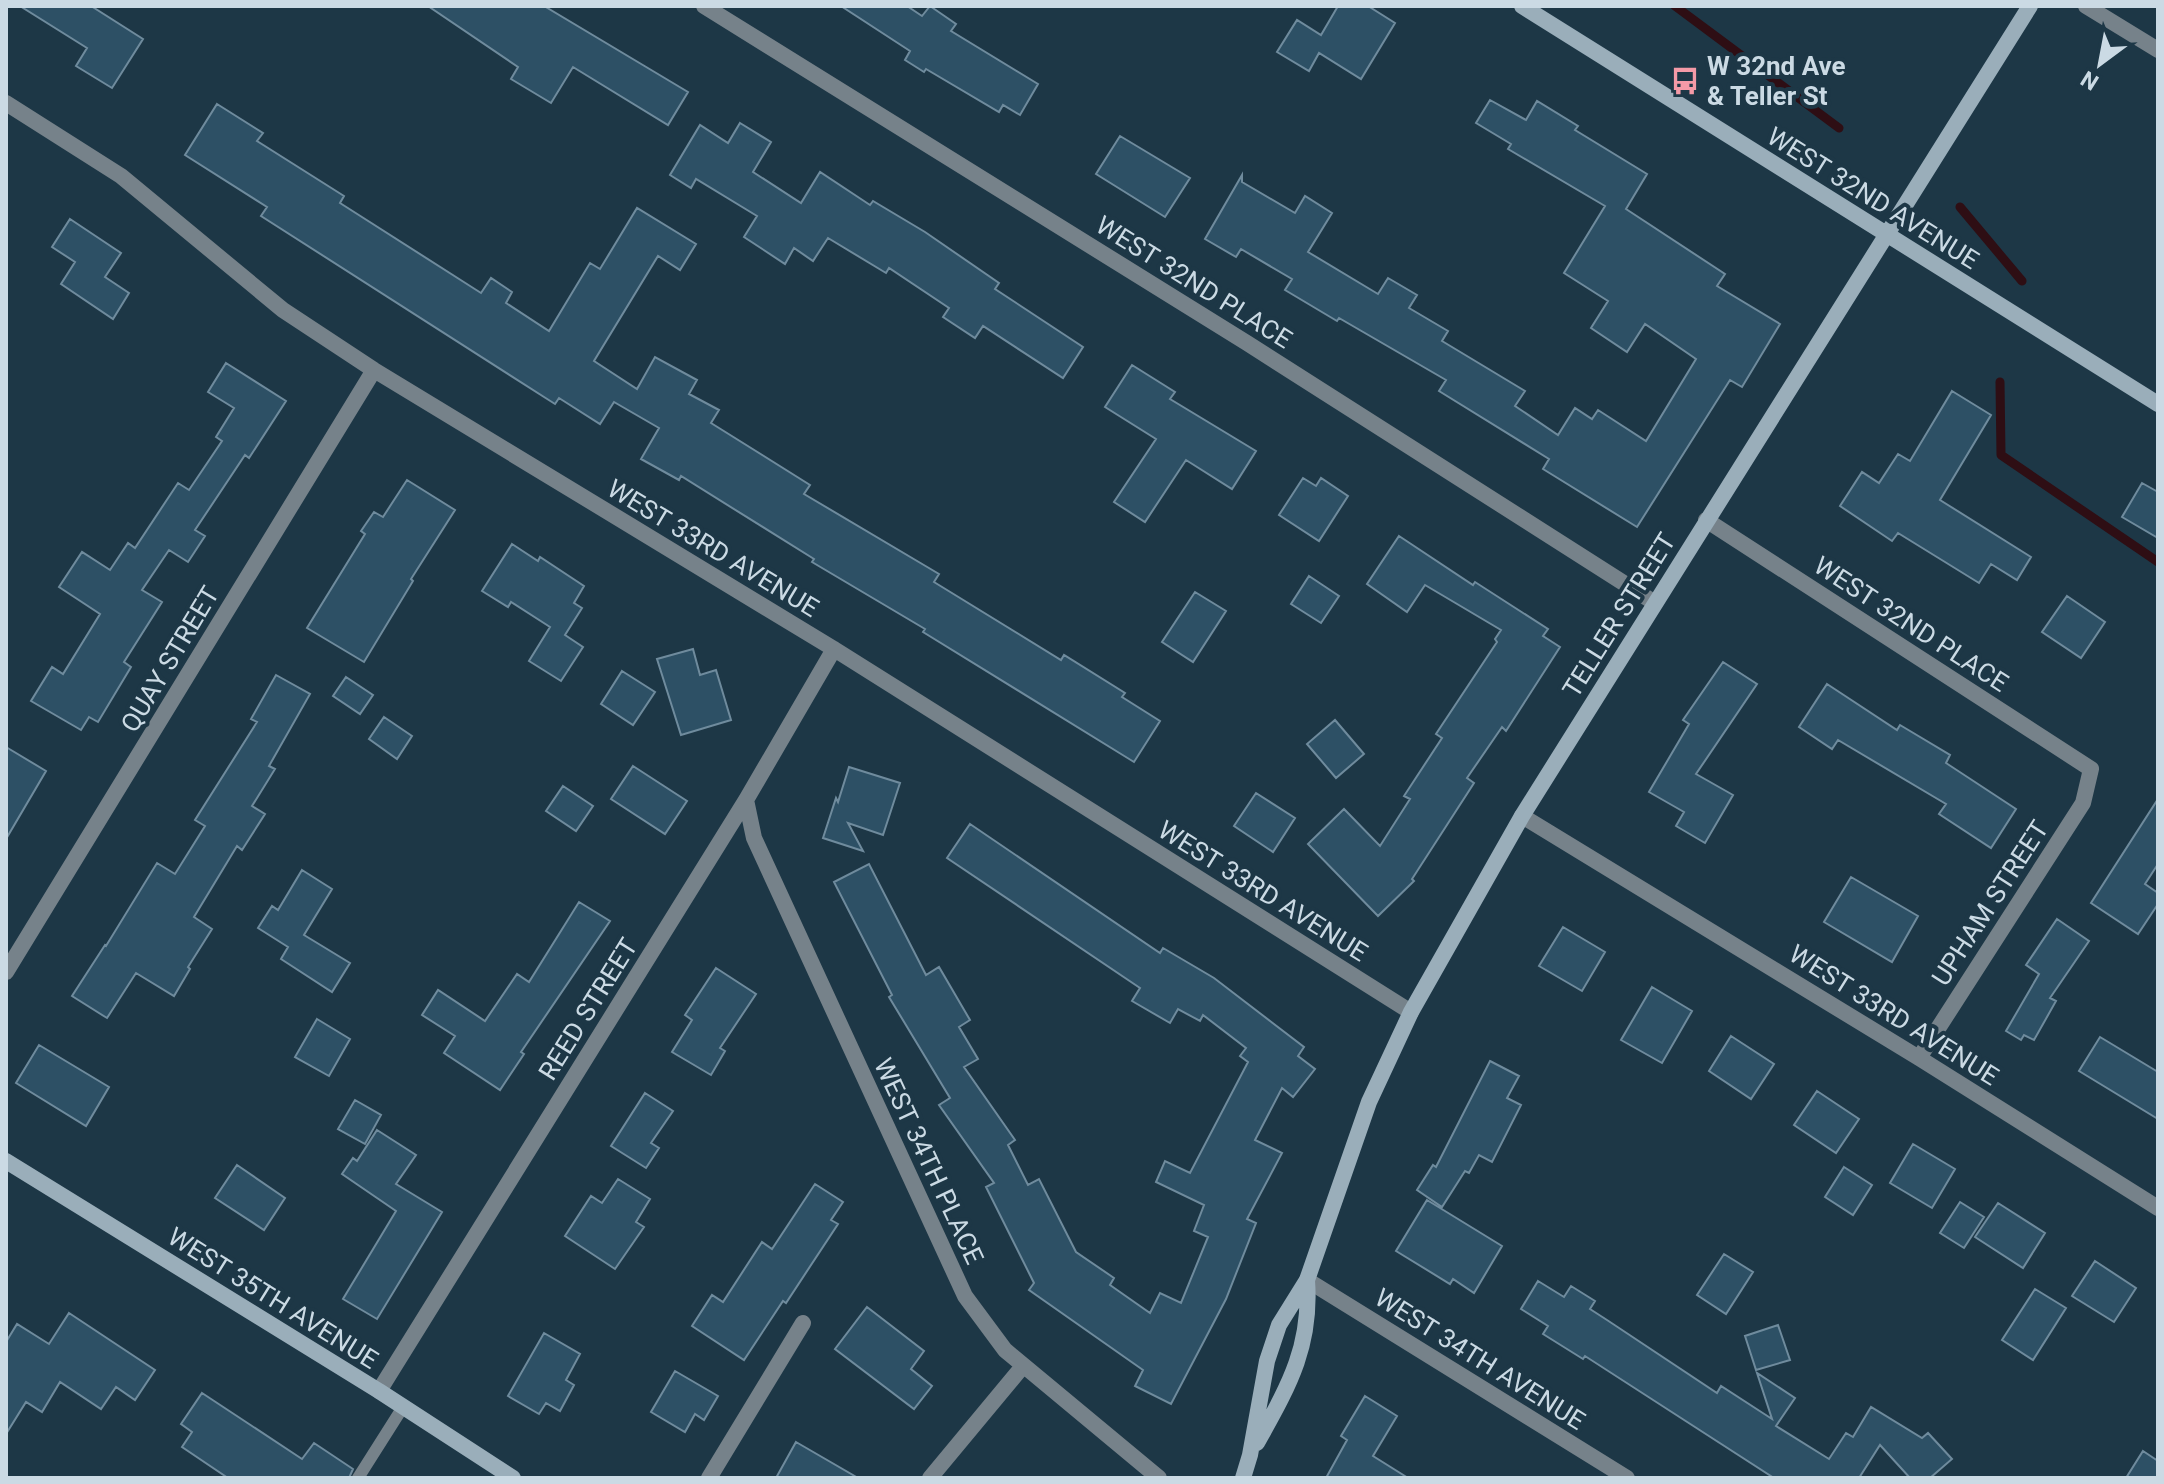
<svg xmlns="http://www.w3.org/2000/svg" width="2164" height="1484" font-family="Roboto,sans-serif">
  <style>
    .lines { fill: none; stroke-linecap: round; stroke-linejoin: round }
    .stream { stroke: #2e0e14; stroke-width: 9 }
    .building { fill: #2d5065; stroke: #6f8b9d; stroke-width: 2 }
    .lane { stroke: #76828a; stroke-width: 12 }
    .street { stroke: #76828a; stroke-width: 16 }
    .secondary { stroke: #9aaeba; stroke-width: 16 }
    .labels { text-anchor: middle; stroke-width: 8; stroke-linejoin: round; paint-order: stroke }
    .poi-label { font-size: 26px; font-weight: bold; fill: #cbdae4; stroke: #1d3746; text-anchor: start }
    .street-label { font-size: 26px; fill: #cbdae4; stroke: #1d3746 }
  </style>
  <rect width="100%" height="100%" fill="#1d3746"/>
  <g class="lines">
    <path class="stream" d="M1675,6L1839,128
      M1960,207L2022,281
      M2000,382L2001,455L2158,562"/>
  </g>
  <path class="building" d="M20,6H91L143,39L112,88L76,66L87,48Z
    M428,6H544L688,92L668,125L573,67L551,103L511,79L518,67Z
    M841,6H907L922,16L930,6L956,24L951,31L1038,84L1020,115L1003,105L999,112L926,69L924,72L905,60L910,51Z
    M1338,6H1368L1395,23L1361,79L1319,53L1309,71L1277,52L1297,20L1321,35Z
    M1490,100L1526,120L1537,101L1578,126L1575,130L1647,174L1626,209L1725,274L1717,286L1780,324L1742,387L1730,380L1637,527L1543,469L1549,459L1439,391L1446,380L1339,318L1337,321L1285,290L1292,279L1241,249L1236,257L1205,239L1242,175V182L1295,213L1305,196L1332,213L1308,252L1378,294L1388,278L1417,295L1409,308L1448,331L1442,341L1525,391L1515,406L1558,435L1575,408L1592,419L1598,410L1646,441L1696,359L1645,324L1627,352L1591,328L1608,301L1564,273L1605,206L1508,149L1511,144L1476,123Z
    M217,104L263,133L257,141L344,196L340,203L481,293L491,278L512,292L506,303L549,331L590,263L600,269L637,208L696,244L680,270L658,256L594,361L637,389L655,357L697,380L689,394L719,410L711,423L810,485L804,494L939,574L934,582L1061,660L1064,655L1125,693L1122,697L1160,721L1134,762L923,632L925,629L812,562L814,559L681,476L679,480L641,459L659,428L614,402L600,424L559,398L555,404L261,216L267,207L185,155Z
    M740,123L771,142L753,172L801,203L820,172L870,205L873,201L925,232L999,283L995,289L1083,347L1063,378L983,326L975,338L943,317L949,308L889,268L886,273L828,238L813,261L794,248L785,264L744,237L757,216L696,179L691,188L670,175L700,125L728,143Z
    M1120,136L1190,178L1165,217L1096,174Z
    M70,219L121,253L105,277L129,293L113,319L61,284L75,262L52,247Z
    M226,363L286,401L249,458L245,455L195,530L205,536L188,562L169,550L142,590L162,602L124,662L131,667L98,722L89,717L81,730L31,701L52,667L63,674L100,614L59,587L82,552L110,570L128,543L135,548L178,483L189,490L222,441L216,437L234,408L208,392Z
    M1132,365L1175,392L1170,399L1256,451L1232,489L1186,460L1145,522L1114,502L1156,439L1105,407Z
    M1952,391L1991,415L1940,500L2031,557L2017,580L1991,564L1979,583L1898,533L1892,541L1840,506L1862,472L1879,483L1898,454L1910,461Z
    M1303,478L1316,486L1321,478L1348,496L1319,541L1279,515Z
    M407,480L455,510L411,579L413,581L364,662L307,628L365,534L361,531L374,512L383,517Z
    M2142,483L2158,492V538L2122,517Z
    M1399,536L1473,585L1475,582L1548,629L1543,636L1560,647L1506,731L1502,727L1467,778L1474,783L1412,879L1414,881L1378,916L1308,844L1344,809L1380,846L1410,799L1404,796L1442,738L1436,734L1497,642L1495,639L1501,630L1425,585L1407,612L1367,584Z
    M512,544L538,561L540,557L584,586L574,603L582,608L565,635L583,647L561,681L529,661L550,627L511,602L508,607L482,591Z
    M1309,576L1339,596L1321,623L1291,604Z
    M1195,592L1226,611L1193,662L1162,642Z
    M2067,596L2105,622L2081,658L2042,632Z
    M693,649L700,675L716,670L731,720L681,735L657,659Z
    M1723,662L1757,684L1696,774L1733,795L1705,843L1676,826L1684,812L1649,792L1689,724L1683,720Z
    M622,671L655,692L633,725L601,704Z
    M276,675L310,694L269,766L275,769L252,806L265,814L242,850L237,846L194,917L212,929L188,967L190,969L174,996L136,973L107,1018L72,996L105,945L106,946L157,863L175,874L205,826L195,820L257,722L251,719Z
    M346,677L373,695L360,714L333,696Z
    M1827,684L1897,730L1900,725L1950,755L1946,763L2016,809L1991,848L1939,814L1946,804L1838,740L1832,749L1799,727Z
    M384,717L412,736L397,759L369,739Z
    M1335,720L1364,754L1336,778L1307,744Z
    M6,747L46,771L6,839Z
    M633,766L687,801L665,834L611,799Z
    M849,767L900,783L883,835L848,823L863,851L823,838L836,798L838,802Z
    M563,786L593,806L576,831L546,811Z
    M1256,793L1295,818L1273,852L1234,826Z
    M2158,799V864L2145,884L2158,893V904L2138,934L2091,903Z
    M970,824L1160,953L1163,948L1214,978L1304,1047L1298,1056L1315,1069L1293,1097L1282,1088L1255,1140L1282,1153L1247,1219L1256,1223L1226,1299L1171,1404L1135,1386L1143,1370L1029,1290L1034,1283L986,1187L994,1183L939,1105L950,1098L889,997L892,995L834,882L869,864L926,975L939,967L970,1020L959,1027L978,1059L964,1067L1015,1140L1008,1145L1028,1185L1039,1179L1076,1252L1114,1278L1110,1285L1150,1313L1160,1293L1181,1303L1208,1237L1194,1231L1204,1205L1156,1182L1165,1161L1190,1173L1248,1062L1240,1056L1246,1048L1203,1015L1200,1021L1178,1009L1170,1023L1132,1001L1140,988L947,858Z
    M302,870L332,889L304,935L350,963L332,992L281,959L288,947L258,928L272,906L278,910Z
    M1851,877L1918,916L1892,962L1824,922Z
    M579,902L610,921L521,1052L524,1054L500,1090L444,1053L455,1036L422,1015L438,990L485,1021L517,974L529,982Z
    M2057,919L2089,941L2050,998L2056,1001L2034,1040L2024,1035L2021,1040L2006,1031L2039,974L2026,965Z
    M1563,927L1605,952L1582,991L1539,966Z
    M716,968L756,994L720,1048L725,1051L711,1075L672,1052L692,1020L685,1015Z
    M1652,987L1692,1011L1662,1063L1621,1040Z
    M317,1019L350,1039L329,1076L295,1057Z
    M1731,1036L1774,1064L1751,1099L1709,1071Z
    M2100,1037L2158,1072V1119L2079,1071Z
    M39,1045L109,1087L86,1126L16,1083Z
    M1490,1061L1519,1076L1507,1098L1521,1105L1492,1162L1479,1155L1469,1173L1465,1171L1442,1207L1417,1190L1433,1165L1436,1167Z
    M1817,1091L1859,1119L1836,1153L1794,1125Z
    M645,1093L673,1111L651,1143L659,1148L646,1168L611,1146Z
    M355,1100L381,1115L365,1144L338,1129Z
    M377,1130L416,1155L396,1184L442,1212L377,1319L343,1299L396,1211L342,1174L353,1158L357,1161Z
    M1913,1144L1955,1169L1932,1208L1890,1183Z
    M237,1165L285,1198L264,1230L215,1198Z
    M1844,1167L1872,1185L1853,1215L1825,1197Z
    M618,1179L650,1199L636,1222L644,1227L615,1269L565,1236L591,1196L602,1203Z
    M815,1184L843,1202L831,1220L838,1224L786,1303L783,1301L744,1360L692,1326L712,1295L723,1302L762,1242L772,1249Z
    M1427,1200L1502,1246L1474,1293L1453,1279L1450,1284L1396,1251Z
    M1960,1202L1984,1217L1964,1248L1940,1233Z
    M1998,1203L2045,1233L2023,1268L1975,1237Z
    M1724,1254L1753,1272L1726,1314L1697,1295Z
    M2095,1261L2136,1288L2114,1322L2072,1296Z
    M1538,1281L1564,1297L1571,1286L1595,1301L1590,1309L1607,1320L1717,1393L1721,1386L1772,1419L1757,1373L1795,1398L1776,1426L1829,1459L1846,1433L1853,1437L1871,1407L1922,1438L1928,1433L1952,1459L1930,1478H1910L1880,1445L1859,1478H1774L1585,1356L1583,1359L1543,1334L1548,1326L1521,1309Z
    M2035,1289L2066,1308L2033,1360L2002,1340Z
    M867,1307L924,1351L911,1369L932,1386L914,1409L835,1349Z
    M69,1313L155,1370L135,1400L116,1387L101,1409L60,1382L42,1412L26,1402L6,1434V1342L17,1324L49,1344Z
    M1778,1325L1790,1360L1756,1370L1745,1336Z
    M544,1333L580,1354L566,1380L574,1385L560,1411L546,1403L539,1414L508,1396Z
    M675,1371L718,1396L704,1420L695,1414L685,1432L651,1412Z
    M202,1393L302,1459L314,1443L353,1469L349,1478H228L182,1447L192,1432L181,1424Z
    M1365,1396L1397,1416L1373,1456L1408,1478H1326L1347,1440L1341,1436Z
    M796,1442L858,1478H776Z
    M2143,1451L2158,1461V1478H2126Z"/>
  <g class="lines">
    <path class="lane" d="M358,1478L403,1407"/>
    <path class="street" d="M704,6L1247,343L1655,603
      M2086,6L2158,50
      M6,103L121,176L283,310L374,370L834,649L1411,1012
      M1706,520L2091,769L2083,803L1919,1058
      M746,800L754,838L965,1296L1005,1350L1159,1478
      M1522,816L1919,1058L2158,1208
      M6,972L374,370
      M1307,1280L1627,1478
      M379,1391L746,800L834,649
      M709,1478L803,1323
      M930,1478L1023,1366"/>
    <path class="secondary" d="M1522,6L2158,404
      M6,1161L379,1391L513,1478
      M1257,1443C1288,1387 1312,1347 1307,1280
      M1243,1478L1250,1455L1267,1361L1279,1325L1307,1280L1369,1102L1411,1012L1522,816L2030,6"/>
  </g>
  <defs>
    <symbol id="bus-bare" viewBox="-9 -9 18 18"><path d="M-5-6H5V4H4V6H2V4H-2V6H-4V4H-5ZM-3.5-4V0h7V-4ZM-3.5 1.2v1.5H-2V1.2ZM2 1.2v1.5H3.5V1.2Z" fill="#f49aa7" stroke="#1d3746" stroke-width="2.5" paint-order="stroke"/></symbol>
  </defs>
  <g fill-rule="evenodd">
    <use href="#bus-bare" x="1665" y="61" width="40" height="40"/>
  </g>
  <g class="labels">
    <g class="poi-label">
      <text x="1707" y="75">W 32nd Ave<tspan x="1707" dy="30">&amp; Teller St</tspan></text>
    </g>
    <g class="street-label">
      <text transform="translate(1873 198) rotate(32)" y="9">WEST 32ND AVENUE</text>
      <text transform="translate(1194 282) rotate(32)" y="9">WEST 32ND PLACE</text>
      <text transform="translate(713 548) rotate(31)" y="9">WEST 33RD AVENUE</text>
      <text transform="translate(1619 615) rotate(-58)" y="9">TELLER STREET</text>
      <text transform="translate(1911 624) rotate(33)" y="9">WEST 32ND PLACE</text>
      <text transform="translate(170 659) rotate(-59)" y="9">QUAY STREET</text>
      <text transform="translate(1263 891) rotate(32)" y="9">WEST 33RD AVENUE</text>
      <text transform="translate(1990 903) rotate(-57)" y="9">UPHAM STREET</text>
      <text transform="translate(588 1009) rotate(-58)" y="9">REED STREET</text>
      <text transform="translate(1894 1015) rotate(32)" y="9">WEST 33RD AVENUE</text>
      <text transform="translate(929 1161) rotate(65)" y="9">WEST 34TH PLACE</text>
      <text transform="translate(273 1298) rotate(32)" y="9">WEST 35TH AVENUE</text>
      <text transform="translate(1480 1359) rotate(32)" y="9">WEST 34TH AVENUE</text>
    </g>
  </g>
  <rect width="2164" height="1484" fill="none" stroke="#cbdae4" stroke-width="16"/>
  <g transform="translate(2100 64) rotate(212)" stroke="#1d3746" stroke-width="6" paint-order="stroke">
  <path d="M0-6L14 30L0 20L-14 30Z" fill="#cbdae4"/>
  <text y="-12" font-size="22" font-weight="bold" text-anchor="middle" fill="#cbdae4">N</text>
  </g>
</svg>
